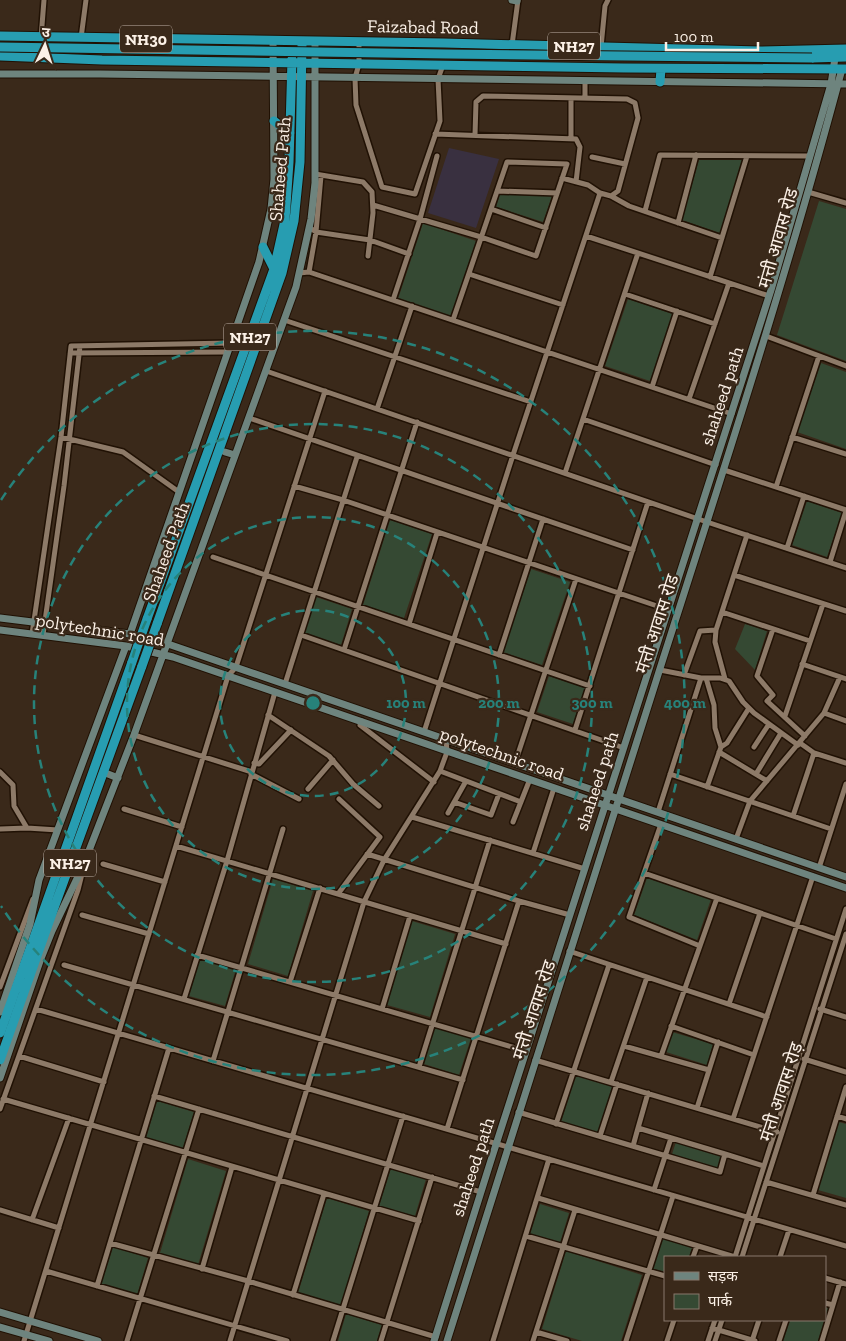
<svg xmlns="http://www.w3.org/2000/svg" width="846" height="1341" font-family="'Zilla Slab','Noto Sans Devanagari',serif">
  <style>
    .education { fill: #393040 }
    .green { fill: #354933 }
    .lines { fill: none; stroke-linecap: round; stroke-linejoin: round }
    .street-casing { stroke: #201104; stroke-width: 8 }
    .secondary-casing { stroke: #201104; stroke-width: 9 }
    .highway-casing { stroke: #201104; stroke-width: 11 }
    .street { stroke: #8d7a68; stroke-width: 5 }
    .secondary { stroke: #6e847e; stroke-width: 7 }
    .highway { stroke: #279db1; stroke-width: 9 }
    .highway-bridge-casing { stroke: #201104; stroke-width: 11; stroke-linecap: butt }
    .highway-bridge { stroke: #279db1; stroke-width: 9 }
    .ring { fill: none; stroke: #27827a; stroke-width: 2.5; stroke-dasharray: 9 6 }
    .labels { text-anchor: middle; stroke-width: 4.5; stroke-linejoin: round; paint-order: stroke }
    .shield { fill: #3a291a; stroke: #c2b5aa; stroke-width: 1 }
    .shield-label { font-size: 16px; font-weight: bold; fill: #fcf1e7 }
    .street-label { font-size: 18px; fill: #fcf1e7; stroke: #3a291a }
    .centre { fill: #27827a; stroke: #3a291a; stroke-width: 2.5 }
    .ring-label { font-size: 15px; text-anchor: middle; font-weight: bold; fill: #27827a; stroke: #3a291a; stroke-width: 4.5; stroke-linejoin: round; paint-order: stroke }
  </style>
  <rect width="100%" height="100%" fill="#3a291a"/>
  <path class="education" d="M449,148L499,159L476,228L428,213Z"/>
  <path class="green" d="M699,160H742L720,233L682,220Z
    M500,194L552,196L543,222L496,207Z
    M819,201L846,209V361L777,335Z
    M423,223L476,241L451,316L398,299Z
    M628,299L673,314L650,381L605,366Z
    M821,363L846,372V449L797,432Z
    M807,501L842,513L827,557L792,545Z
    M390,520L432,534L404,618L363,605Z
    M531,569L570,582L542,665L503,652Z
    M316,597L352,609L341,645L304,633Z
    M745,624L767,631L755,670L735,649Z
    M549,676L585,688L573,724L537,712Z
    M647,878L711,899L697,940L634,915Z
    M273,879L313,891L288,976L248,964Z
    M412,921L455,934L430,1017L387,1005Z
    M200,959L236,969L225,1006L189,996Z
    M435,1027L471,1038L459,1075L424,1064Z
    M672,1032L713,1044L707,1065L666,1052Z
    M576,1075L613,1087L598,1133L561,1122Z
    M157,1101L194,1112L183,1148L146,1138Z
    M839,1122L846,1124V1198L818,1190Z
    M676,1142L722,1156L718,1169L672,1154Z
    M188,1159L226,1171L198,1265L160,1253Z
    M391,1168L426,1179L415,1216L379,1206Z
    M327,1198L369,1211L341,1306L298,1293Z
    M540,1204L569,1213L560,1243L530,1234Z
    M663,1238L692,1248L689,1257H665V1272L653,1269Z
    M113,1247L148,1258L137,1295L101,1284Z
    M566,1251L642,1275L621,1341H582L542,1329Z
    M825,1307L829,1308L818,1341H783L790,1320H825Z
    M346,1314L382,1325L377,1341H338Z"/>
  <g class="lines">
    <defs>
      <path id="street" d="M41,38L44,0
        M81,38L86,0
        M359,42V64L355,78L356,105L382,187L415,194L440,121L438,79L443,65
        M512,45L518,0
        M601,47L605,6L608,0
        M585,98V81
        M435,134L576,139L580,147L576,182
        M475,135L476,102L483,96L627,99L635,103L638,118L618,191L611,196
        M571,139V98
        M592,157L625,164
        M315,174L363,182L372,192L373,213L368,256
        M562,178L588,185L600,193L611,196L629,206L722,238
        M497,191L557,193
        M808,192L846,203
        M373,205L481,237L536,256L567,164L507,162L453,320
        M491,209L546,228
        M645,211L660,155L810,156
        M678,223L696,155
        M309,227L316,232L370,240L409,254
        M586,236L769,296
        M309,272L316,232L321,176
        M299,273L309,272L732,414
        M469,274L563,305
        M710,277L747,156
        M625,294L715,324
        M393,300L420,219L437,156
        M284,320L531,402
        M766,336L846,366
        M70,353L227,352
        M266,371L707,522L846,568
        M652,387L677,311
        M689,399L729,283
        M377,409L412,306
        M249,418L633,550
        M583,419L716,465
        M61,437L123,452L179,492
        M792,437L846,454
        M724,470L846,510
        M565,473L638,253
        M294,486L343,500L669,610
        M776,487L819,356
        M787,548L804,496
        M213,557L590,686
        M830,562L846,511
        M734,575L846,611
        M722,612L810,641
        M409,624L437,533
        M773,629L757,676L773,695L767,701L805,736
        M716,630L715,642L725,679
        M32,634L61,437L71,346L231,343
        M43,635L64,486L80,346
        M301,635L624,748
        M344,650L417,422
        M499,655L543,519
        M802,664L846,679
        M660,670L701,678H720L729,681L743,702L754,713L798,745
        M684,675L700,631L716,630L747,535
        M706,678L714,705L715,728L721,747
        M285,684L357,457
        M824,713L846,721
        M268,715L329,756L353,784L379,806
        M785,716L823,604
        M362,721L360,725L434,782
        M575,730L648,502
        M424,732L513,455L600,193
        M134,735L252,772
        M800,743L814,753L846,763
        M754,747L769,724
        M719,752L767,781
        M254,763L259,764L291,730
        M515,763L576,579
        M440,771L521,802
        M0,772L13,785L14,806L27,828
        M251,774L299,799
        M670,774L831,829
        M756,774L781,733
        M707,787L721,747L727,743L749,708
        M308,789L333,760
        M454,802L491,815L499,794
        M124,809L182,827
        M658,812L701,678
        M448,813L466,781
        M793,816L814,753
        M412,817L585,869
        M513,822L530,779
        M661,824L644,873L836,939
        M0,829L27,828L58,830
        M736,839L750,801L824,713L840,677
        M176,846L506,944
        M533,853L554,788
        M367,854L519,901L570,915
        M103,864L165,882
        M819,868L846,784
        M644,873L629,917L700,946
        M338,894L380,837L339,799
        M82,915L149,934
        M569,951L767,1017
        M197,955L526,1051
        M64,965L463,1080
        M290,982L320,888
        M0,987L33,899
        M184,999L227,861L275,692
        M729,1004L760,913
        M36,1009L846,1246
        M382,1009L410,916
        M820,1009L846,1017
        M671,1026L754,1055
        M624,1046L709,1070
        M19,1056L104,1082
        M661,1056L717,898
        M804,1059L846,1072
        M535,1060L777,1132
        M213,1061L283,829
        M419,1067L490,840
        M611,1082L647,977
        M154,1096L481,1192
        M3,1099L419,1221
        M697,1108L718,1042
        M0,1109L78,890L82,874
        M518,1112L720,1172L725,1154L638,1128L633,1146
        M837,1116L846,1119
        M733,1119L813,876
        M556,1124L609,965
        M638,1128L648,1093
        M447,1129L519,901
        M600,1136L617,1084
        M725,1154L764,1166
        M766,1182L846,1205
        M654,1190L671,1138
        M813,1195L846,1087
        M538,1198L735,1257
        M0,1210L59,1228
        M32,1220L69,1118
        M526,1236L665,1276
        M110,1243L248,1281L436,1337
        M693,1257L697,1246
        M735,1257L846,909
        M742,1257L846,934
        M780,1257L789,1230
        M202,1269L232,1167
        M46,1271L287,1341
        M825,1278L846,1284
        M97,1286L169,1048
        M293,1295L324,1194
        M825,1303L833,1305
        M712,1328L755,1341
        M536,1332L567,1341
        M24,1341L228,676L236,667L325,391
        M127,1341L199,1109
        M230,1341L364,902L384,860L440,771L447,752L446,739
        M333,1341L403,1116
        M381,1341L432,1177
        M493,1341L549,1159
        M533,1341L575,1210
        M626,1341L673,1196
        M667,1341L674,1320
        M708,1341L715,1320
        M715,1341L722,1320
        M752,1341L759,1320
        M779,1341L786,1320
        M822,1341L840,1282"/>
      <path id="secondary" d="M512,0L517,1
        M0,74H100L846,84
        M225,452L235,455
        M0,618L130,634L168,644L846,877
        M0,630L126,646L173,657L846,888
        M130,634L259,262L271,209L274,179L273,41
        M108,774L118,778
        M0,1012L30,924L39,880L126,646
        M0,1078L40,961L52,931L83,866L134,735L296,287L311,219L315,183V41
        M0,1312L98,1341
        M0,1327L49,1341
        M434,1341L492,1157L771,290L831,84L835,58
        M447,1341C517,1113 590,886 663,659C726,463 789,268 842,69"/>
      <path id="highway" d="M0,36L444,43L760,51L846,49
        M0,56L102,60L624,68L846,69
        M812,58L846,57
        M660,82L661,69
        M274,121L290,133
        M263,247L274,269
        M147,619L274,269L285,220L289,162L292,59
        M157,624L282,273L294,221L300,162L302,45
        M0,1033L132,662
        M0,1060L54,908L142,666"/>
    </defs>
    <use href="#street" class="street-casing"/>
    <use href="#secondary" class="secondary-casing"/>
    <use href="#highway" class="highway-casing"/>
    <use href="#street" class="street"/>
    <use href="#secondary" class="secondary"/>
    <use href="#highway" class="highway"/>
    <defs>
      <path id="highway-bridge" d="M0,47L446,54L812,58
        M132,662L147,619
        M142,666L157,624"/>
    </defs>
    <use href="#highway-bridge" class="highway-bridge-casing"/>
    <use href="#highway-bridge" class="highway-bridge"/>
  </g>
  <g class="ring">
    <circle cx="313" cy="703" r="93"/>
    <circle cx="313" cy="703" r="186"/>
    <circle cx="313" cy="703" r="279"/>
    <path d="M1 500A372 372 0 1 1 1 906"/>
  </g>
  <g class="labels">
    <g class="shield">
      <rect x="120" y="25.5" width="52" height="27" rx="4"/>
      <rect x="548" y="32.5" width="52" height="27" rx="4"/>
      <rect x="224" y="323.5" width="52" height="27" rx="4"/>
      <rect x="44" y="849.5" width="52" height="27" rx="4"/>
    </g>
    <g class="shield-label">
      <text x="146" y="45">NH30</text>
      <text x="574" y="52">NH27</text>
      <text x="250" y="343">NH27</text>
      <text x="70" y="869">NH27</text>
    </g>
    <g class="street-label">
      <text transform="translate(423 27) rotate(1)" y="6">Faizabad Road</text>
      <text transform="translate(280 169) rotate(-85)" y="6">Shaheed Path</text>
      <text transform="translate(778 238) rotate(-74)" y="6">मंत्ती आवास रोड</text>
      <text transform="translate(722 396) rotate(-72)" y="6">shaheed path</text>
      <text transform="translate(166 552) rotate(-70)" y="6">Shaheed Path</text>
      <text transform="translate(657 624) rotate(-72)" y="6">मंत्ती आवास रोड</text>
      <text transform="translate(100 630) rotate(9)" y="6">polytechnic road</text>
      <text transform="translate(502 754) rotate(19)" y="6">polytechnic road</text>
      <text transform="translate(597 781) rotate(-72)" y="6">shaheed path</text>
      <text transform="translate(534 1010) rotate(-72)" y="6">मंत्ती आवास रोड</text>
      <text transform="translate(781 1092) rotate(-72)" y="6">मंत्ती आवास रोड़</text>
      <text transform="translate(473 1167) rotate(-72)" y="6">shaheed path</text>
    </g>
  </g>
  <circle cx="313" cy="703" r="8" class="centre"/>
  <g class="ring-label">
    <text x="406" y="708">100 m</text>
    <text x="499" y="708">200 m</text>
    <text x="592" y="708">300 m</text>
    <text x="685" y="708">400 m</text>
  </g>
  <rect x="664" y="1256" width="162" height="65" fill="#3a291a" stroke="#88796c"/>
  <rect x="674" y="1272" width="25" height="8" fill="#6e847e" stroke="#88796c"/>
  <text x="708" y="1281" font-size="15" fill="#fcf1e7">सड़क</text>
  <rect x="674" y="1294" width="25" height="15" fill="#354933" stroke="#88796c"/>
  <text x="708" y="1306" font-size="15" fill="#fcf1e7">पार्क</text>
  <g transform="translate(45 45) rotate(4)" stroke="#3a291a" stroke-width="4" paint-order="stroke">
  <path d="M0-4L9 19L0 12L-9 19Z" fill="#fcf1e7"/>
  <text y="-8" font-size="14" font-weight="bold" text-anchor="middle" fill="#fcf1e7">उ</text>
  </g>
  <path d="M666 42v8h92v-8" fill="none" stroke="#fcf1e7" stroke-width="2.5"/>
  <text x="674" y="42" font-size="15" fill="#fcf1e7" stroke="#3a291a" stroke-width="4" paint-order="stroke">100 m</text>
</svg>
